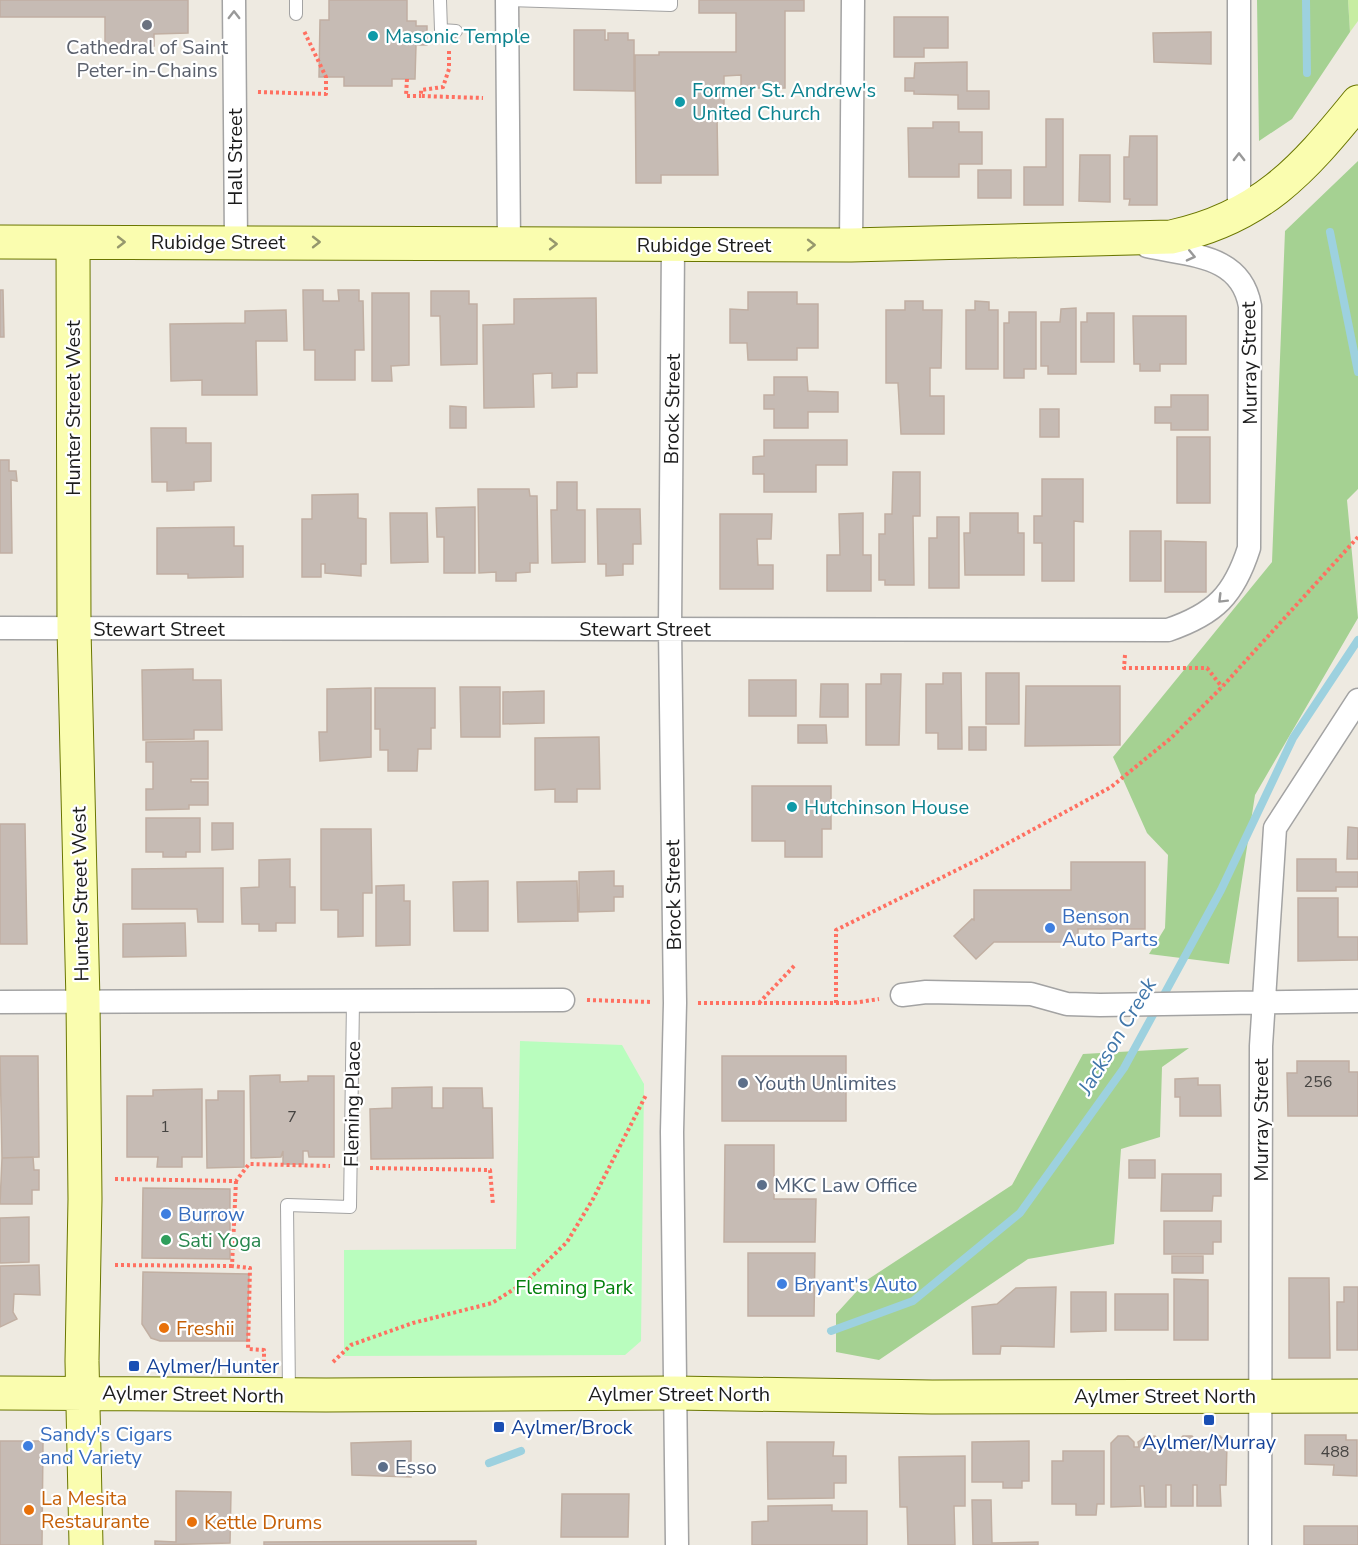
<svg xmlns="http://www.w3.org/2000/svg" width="1358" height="1545" font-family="'Nunito Sans',sans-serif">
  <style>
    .grass { fill: #c7eda2 }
    .forest { fill: #a5d192 }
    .park { fill: #b9fdbe }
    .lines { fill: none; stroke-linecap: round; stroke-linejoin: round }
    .stream { stroke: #9dd1df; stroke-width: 8 }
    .building { fill: #c6bbb4; stroke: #c1afa2; stroke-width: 1.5 }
    .lane-casing { stroke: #a3a3a3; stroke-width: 14 }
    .street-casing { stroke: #a3a3a3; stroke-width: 25 }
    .secondary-casing { stroke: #6a7600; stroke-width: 35 }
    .path { stroke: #ff7061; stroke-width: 4; stroke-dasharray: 3 3; stroke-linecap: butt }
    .lane { stroke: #fff; stroke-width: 12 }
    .street { stroke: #fff; stroke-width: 22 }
    .secondary { stroke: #fafdaf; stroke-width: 33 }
    .oneway { stroke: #999 }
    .oneway2 { stroke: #96986d }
    .worship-dot { fill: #6b7280; stroke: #fff; stroke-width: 2 }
    .culture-dot { fill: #0f9aa8; stroke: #fff; stroke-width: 2 }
    .shop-dot { fill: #3f7fe0; stroke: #fff; stroke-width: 2 }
    .service-dot { fill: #5c6f8a; stroke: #fff; stroke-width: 2 }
    .leisure-dot { fill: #2e9e5b; stroke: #fff; stroke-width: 2 }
    .food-dot { fill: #e8710a; stroke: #fff; stroke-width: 2 }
    .transit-dot { fill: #1a4fb4; stroke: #fff; stroke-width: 2 }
    .labels { text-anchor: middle; stroke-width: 4.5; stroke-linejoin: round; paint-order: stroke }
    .number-label { font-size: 16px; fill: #464442 }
    .culture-label { font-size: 20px; fill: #0d838f; stroke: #fff; text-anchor: start }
    .worship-label { font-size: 20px; fill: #5b616d; stroke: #fff }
    .street-label { font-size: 20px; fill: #1c1c1c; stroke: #fff }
    .shop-label { font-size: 20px; fill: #366cbe; stroke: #fff; text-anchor: start }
    .service-label { font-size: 20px; fill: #4e5e75; stroke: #fff; text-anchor: start }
    .leisure-label { font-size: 20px; fill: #27864d; stroke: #fff; text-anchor: start }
    .park-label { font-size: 20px; fill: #04800d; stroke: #fff }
    .food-label { font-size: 20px; fill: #c56008; stroke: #fff; text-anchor: start }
    .transit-label { font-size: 20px; fill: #164399; stroke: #fff; text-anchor: start }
    .water-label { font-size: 21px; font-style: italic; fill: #4076a9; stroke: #fff }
  </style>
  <rect width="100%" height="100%" fill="#eeeae1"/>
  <path class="grass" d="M1348,0H1358V21L1350,32Z"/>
  <path class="forest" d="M1257,0H1348L1350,32L1292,119L1259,141Z
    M1358,161V489L1347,500L1358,618L1255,795L1229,964L1149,954L1165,928L1168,855L1147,833L1113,757L1272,562L1285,231Z
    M1189,1048L1162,1067L1160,1137L1121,1149L1114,1244L1028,1259L879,1360L836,1352V1314L867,1280L1012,1185L1083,1054Z"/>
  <path class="park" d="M520,1041L622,1045L644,1084L641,1341L625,1355L344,1356V1250L516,1249Z"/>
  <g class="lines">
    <path class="stream" d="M1306,0L1307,73
      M1330,232L1358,372
      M831,1331L913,1301L1020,1213L1124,1068L1221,890L1293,738L1358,640
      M489,1463L521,1451"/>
  </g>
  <path class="building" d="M0,0H188V33L154,34V46H105V17H0Z
    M329,0H407V21H416V26H427V45H416L415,79H392V86H344V77H319L320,20H329Z
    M699,0H804V11H785V88H741V75L724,76V116H717L718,175H661V183H636L635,55H659V52H736V13H699Z
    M894,17H948V48H924V57H894Z
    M574,30H605V40H608V33H628V40H634V91L574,90Z
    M1211,32V64L1154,62L1153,33Z
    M967,62V91H989V109H958V95L914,94V91H905V78H914L915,63Z
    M1046,119H1063V205H1024V167H1046Z
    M933,122H959V132H982V164H959V177H909L908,128H933Z
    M1130,136H1157V205H1129L1130,199H1124V157H1129Z
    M1080,155H1110V202L1079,201Z
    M978,170H1011V198H978Z
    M0,290H3L4,337H0Z
    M303,290H323V301H339L338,290H359V301H363L364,350H355V380H315V350H304Z
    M431,291H469V304H477V364L441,365L440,316H431Z
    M748,292H797V304H818V348H797V360H748L747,343H730V309L748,310Z
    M372,293H409V365L391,366L392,381H372Z
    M596,298L597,373H577V387L552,388V373L533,374L534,407L484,408L483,325L514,324V299Z
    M905,301H923V310H942L941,368H930V396H944V434H901L898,383H886V310H905Z
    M975,301L989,302V310H998V369H966V310H975Z
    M1076,308V374H1048V366H1041V322H1060L1061,309Z
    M286,310L287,341H256L257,395H202V380L171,381L170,324L245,323V311Z
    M1009,312H1036V369H1024V378H1004V323H1009Z
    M1087,313H1114V362H1081V322H1087Z
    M1133,316H1186V364H1160V371H1140V364H1134Z
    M774,377H807L808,391L838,392V412H808V428H774V409H764V395H774Z
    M1171,395H1208V430H1171V423H1155V407H1171Z
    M450,406L466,407V428H450Z
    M1040,409H1059V437H1040Z
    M151,428H186V443H211V481L194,482V490L167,491V482H152Z
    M1177,437H1210V503H1177Z
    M764,440H847V465H816V492H764V474H753V457L764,456Z
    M0,460H9V471H16L17,481L11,480L12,553H0Z
    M893,472H920V516H913L914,585H885V580H879V534H885V514H892Z
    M1042,479H1083V522L1074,521V581H1042V543H1034V516H1042Z
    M557,482H577V510H585V562L552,563L551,510H557Z
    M478,489H529L530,496H537L538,563H530V572L516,573V581H496V572L479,573Z
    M358,494V518L366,519V564H361V576L325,573V564H321V577H302V519H312V495Z
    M475,507V573H444V537H437L436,508Z
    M597,509H640L641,544H633V564H623V575L606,576V564H598Z
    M390,513H427L428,562L391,563Z
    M863,513V555H871V591H827V555H840L839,514Z
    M970,513H1018V533H1024V575H965L964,533H970Z
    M720,514H772L771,539H757L758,565H773V589H720Z
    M937,517H959V588H929V538H937Z
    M234,527V546H243V577L188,578V574H157V528Z
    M1130,531H1161V581H1130Z
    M1165,541L1206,542V592H1165Z
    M193,669V680H221L222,730H194V739L143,740L142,670Z
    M943,673H961L962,749H938V733H926V684H943Z
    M986,673H1019V724H986Z
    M881,674H901L899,745H866V684H881Z
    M749,680H796V716H749Z
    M821,684H848V717H820Z
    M1026,686H1120V745L1025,746Z
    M460,687H500V737H461Z
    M371,688V757L320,761L319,732H327V689Z
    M375,688H435V728H431V749H418L417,771H388V750H380V729H375Z
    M544,691V723L503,724V692Z
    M798,725H826L827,743H798Z
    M969,727H986V750H969Z
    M599,737L600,789H577V802H555V789L535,790V738Z
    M208,741V779H191V782H208V805H189V809L146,810V789H153V762H146V742Z
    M752,786H831V829H822V857H785V841H752Z
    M146,818H200V852H186V857H163V852H146Z
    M212,823H233V849L212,850Z
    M0,824H25L27,944H0Z
    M1348,827L1358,828V859H1347Z
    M321,829H371L372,893H363V936L338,937V910H321Z
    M290,859V887H295V923H276V931H259V924H242L241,888L259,887V860Z
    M1297,859H1336V872H1358V887H1336V891H1297Z
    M1071,862H1145V929H1078V942H994L976,959L954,936L972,919L974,920V890H1071Z
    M223,868V922H198L197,909H132V869Z
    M614,871V886H623V897H614V911L579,912V872Z
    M488,881V931H454L453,882Z
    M577,881L578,921L518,922L517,882Z
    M404,885V901H410V945L376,946V886Z
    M1298,898H1338V937H1358V960L1298,961Z
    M185,923L186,956L123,957V924Z
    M0,1056H38L39,1157L2,1158Z
    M722,1056H846V1121H722Z
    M1297,1061H1349V1072H1358V1116H1288L1287,1073H1297Z
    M280,1075V1082L308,1081V1076H334V1157H309L308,1151H303V1164H283V1151L281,1157L251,1158L250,1076Z
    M1198,1078V1085H1220L1221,1116H1180V1097H1175V1079Z
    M432,1087V1108H443V1088H482L483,1108H492L493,1158L371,1159L370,1109L392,1108V1088Z
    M202,1089V1157H182V1167H157L158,1157H127V1096H153V1090Z
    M218,1091H244V1167L207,1168L206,1100H218Z
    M725,1145H774V1199H816L815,1242H724Z
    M33,1157L34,1170H39V1190H32V1204H0L2,1158Z
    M1129,1160H1155V1178H1129Z
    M1162,1174H1221V1196H1213L1212,1211H1161Z
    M143,1188L230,1189V1259L142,1258Z
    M29,1217V1262L0,1263V1218Z
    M1164,1221H1221V1242H1213V1254H1164Z
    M748,1253H815L814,1316H748Z
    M1172,1256H1203V1273H1172Z
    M39,1265L40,1295L14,1294L13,1312L17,1319L0,1327V1266Z
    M143,1272L249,1274L247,1341H160L151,1338L142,1324Z
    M1289,1278H1329L1330,1358H1289Z
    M1174,1279L1208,1280V1340H1174Z
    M1056,1287L1054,1347L1001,1346L1000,1354H973L972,1307L997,1304L1016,1288Z
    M1344,1287H1358V1350H1337V1302H1344Z
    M1071,1292H1106V1331L1071,1332Z
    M1115,1294H1168V1330H1115Z
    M1305,1435H1346V1440H1357V1476L1333,1475L1334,1465L1305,1464Z
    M1118,1436H1128L1134,1442V1447H1139L1138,1442L1145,1437L1155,1436L1162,1443L1161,1448L1177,1449V1442L1183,1436H1192L1199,1445L1204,1444L1211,1436H1220L1227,1443L1226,1485H1220L1221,1506H1197V1485H1193V1506H1171V1485H1166V1507H1145L1144,1486H1140L1141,1506L1111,1507V1443Z
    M0,1441H43L42,1545H0Z
    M411,1441V1477L352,1475L351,1443Z
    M1029,1441V1481H1022V1488H1003V1482H972V1442Z
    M767,1442H834L833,1456H846V1483H834V1498L768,1499Z
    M1063,1451H1104V1504H1097L1096,1515H1076V1504H1052V1461H1063Z
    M965,1456V1506H954L955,1545H908L907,1507H900L899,1457Z
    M176,1491L231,1492L230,1543L155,1545V1541L176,1542Z
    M562,1494H629L628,1537H561Z
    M972,1500H991L992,1543L1038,1542V1545H973Z
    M832,1505V1511H867V1545H752V1522L768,1521V1506Z
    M1304,1526H1358V1545H1304Z
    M476,1541V1545H264V1542Z"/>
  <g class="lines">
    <defs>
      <path id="lane" d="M440,0L441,30L456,31
        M507,0L671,5V0
        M296,14V0
        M289,1394L287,1205L350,1207L353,1001"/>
      <path id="street" d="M234,0L236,242
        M507,0L509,244
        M1239,215V0
        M673,245L670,629L675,1003L672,1132L677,1545
        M851,245L853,0
        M0,628L1168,630C1215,614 1234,595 1249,548L1250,306C1241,254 1190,256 1147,246
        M902,995L926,992L1031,994L1067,1004L1100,1005L1358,1001
        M0,1002L563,1000
        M1260,1545L1261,1046L1275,828L1358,700"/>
      <path id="secondary" d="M0,242L851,245L1171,237C1260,218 1302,171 1358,102
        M73,243L74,629L83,1001L85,1199L82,1361L86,1545
        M0,1393L326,1395L675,1393L932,1397L1358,1396"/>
    </defs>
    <use href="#lane" class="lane-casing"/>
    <use href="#street" class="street-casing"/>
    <use href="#secondary" class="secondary-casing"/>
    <path class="path" d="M449,51V69L443,87L421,90V96L483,98
      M407,79L406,96H421
      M258,92L326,94V77L304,31
      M1125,655L1124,668H1207L1222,687
      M587,1000L652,1002
      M698,1003H853L879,999
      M759,1003L795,965
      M836,1003V930L977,860L1111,787L1171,738L1222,687L1358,537
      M370,1168L490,1170L493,1205
      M115,1179L236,1181L249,1164L330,1166
      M236,1181L232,1266L250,1268L248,1349L264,1350V1361
      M115,1265L232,1266
      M333,1362L351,1345L413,1323L492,1303L527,1281L567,1242L593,1199L646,1095"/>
    <use href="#lane" class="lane"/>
    <use href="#street" class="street"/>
    <use href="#secondary" class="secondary"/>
  </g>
  <defs><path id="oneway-chevron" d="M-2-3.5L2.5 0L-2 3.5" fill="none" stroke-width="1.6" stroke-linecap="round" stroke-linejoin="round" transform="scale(1.5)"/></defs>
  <g class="oneway">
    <use href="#oneway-chevron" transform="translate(234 15) rotate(-90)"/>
    <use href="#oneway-chevron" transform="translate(1239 157) rotate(-90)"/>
    <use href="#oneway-chevron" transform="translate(1191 256) rotate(13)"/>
    <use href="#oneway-chevron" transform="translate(1222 599) rotate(135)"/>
  </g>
  <g class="oneway2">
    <use href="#oneway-chevron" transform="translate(121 242)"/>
    <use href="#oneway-chevron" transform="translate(316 242)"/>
    <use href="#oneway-chevron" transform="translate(553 244)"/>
    <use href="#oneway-chevron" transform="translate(811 245)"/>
  </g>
  <circle class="worship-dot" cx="147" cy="25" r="6"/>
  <g class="culture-dot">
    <circle cx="373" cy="36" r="6"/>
    <circle cx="680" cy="102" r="6"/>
    <circle cx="792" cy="807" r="6"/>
  </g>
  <g class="shop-dot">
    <circle cx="1050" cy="928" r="6"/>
    <circle cx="166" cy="1214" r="6"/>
    <circle cx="782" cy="1284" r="6"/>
    <circle cx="28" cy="1446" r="6"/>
  </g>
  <g class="service-dot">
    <circle cx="743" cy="1083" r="6"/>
    <circle cx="762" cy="1185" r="6"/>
    <circle cx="383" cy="1467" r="6"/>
  </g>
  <circle class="leisure-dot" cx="166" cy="1240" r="6"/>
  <g class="food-dot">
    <circle cx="164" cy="1328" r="6"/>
    <circle cx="29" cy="1510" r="6"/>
    <circle cx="192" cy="1522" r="6"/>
  </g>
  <g class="transit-dot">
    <rect x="128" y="1360" width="12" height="12" rx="3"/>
    <rect x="1203" y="1414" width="12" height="12" rx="3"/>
    <rect x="493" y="1421" width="12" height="12" rx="3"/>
  </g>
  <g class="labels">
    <g class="number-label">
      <text x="1318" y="1087">256</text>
      <text x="292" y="1122">7</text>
      <text x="165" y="1132">1</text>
      <text x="1335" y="1457">488</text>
    </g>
    <g class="culture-label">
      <text x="385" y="43">Masonic Temple</text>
      <text x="692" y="97">Former St. Andrew's<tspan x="692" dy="23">United Church</tspan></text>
      <text x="804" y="814">Hutchinson House</text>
    </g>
    <g class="worship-label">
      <text x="147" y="54">Cathedral of Saint<tspan x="147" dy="23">Peter-in-Chains</tspan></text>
    </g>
    <g class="street-label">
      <text transform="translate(235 157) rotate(-90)" y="7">Hall Street</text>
      <text x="218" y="249">Rubidge Street</text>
      <text x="704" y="252">Rubidge Street</text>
      <text transform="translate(1249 363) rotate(-91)" y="7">Murray Street</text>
      <text transform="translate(73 408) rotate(-90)" y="7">Hunter Street West</text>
      <text transform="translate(672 409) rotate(-89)" y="7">Brock Street</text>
      <text x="159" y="636">Stewart Street</text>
      <text x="645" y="636">Stewart Street</text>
      <text transform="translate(80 894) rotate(-91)" y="7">Hunter Street West</text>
      <text transform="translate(673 895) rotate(-91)" y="7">Brock Street</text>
      <text transform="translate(352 1104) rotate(-89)" y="7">Fleming Place</text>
      <text transform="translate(1261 1120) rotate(-90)" y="7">Murray Street</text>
      <text transform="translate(193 1394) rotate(1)" y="7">Aylmer Street North</text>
      <text x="679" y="1401">Aylmer Street North</text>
      <text x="1165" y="1403">Aylmer Street North</text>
    </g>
    <g class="shop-label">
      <text x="1062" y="923">Benson<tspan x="1062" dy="23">Auto Parts</tspan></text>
      <text x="178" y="1221">Burrow</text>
      <text x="794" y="1291">Bryant's Auto</text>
      <text x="40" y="1441">Sandy's Cigars<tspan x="40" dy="23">and Variety</tspan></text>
    </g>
    <g class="service-label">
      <text x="755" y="1090">Youth Unlimites</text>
      <text x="774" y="1192">MKC Law Office</text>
      <text x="395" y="1474">Esso</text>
    </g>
    <g class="leisure-label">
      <text x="178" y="1247">Sati Yoga</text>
    </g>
    <g class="park-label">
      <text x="574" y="1294">Fleming Park</text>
    </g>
    <g class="food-label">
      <text x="176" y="1335">Freshii</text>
      <text x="41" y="1505">La Mesita<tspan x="41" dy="23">Restaurante</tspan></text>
      <text x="204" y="1529">Kettle Drums</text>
    </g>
    <g class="transit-label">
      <text x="146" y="1373">Aylmer/Hunter</text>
      <text x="511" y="1434">Aylmer/Brock</text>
      <text x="1209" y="1449" text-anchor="middle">Aylmer/Murray</text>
    </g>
    <g class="water-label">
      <text transform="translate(1117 1036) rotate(-59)" y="7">Jackson Creek</text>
    </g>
  </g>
</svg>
